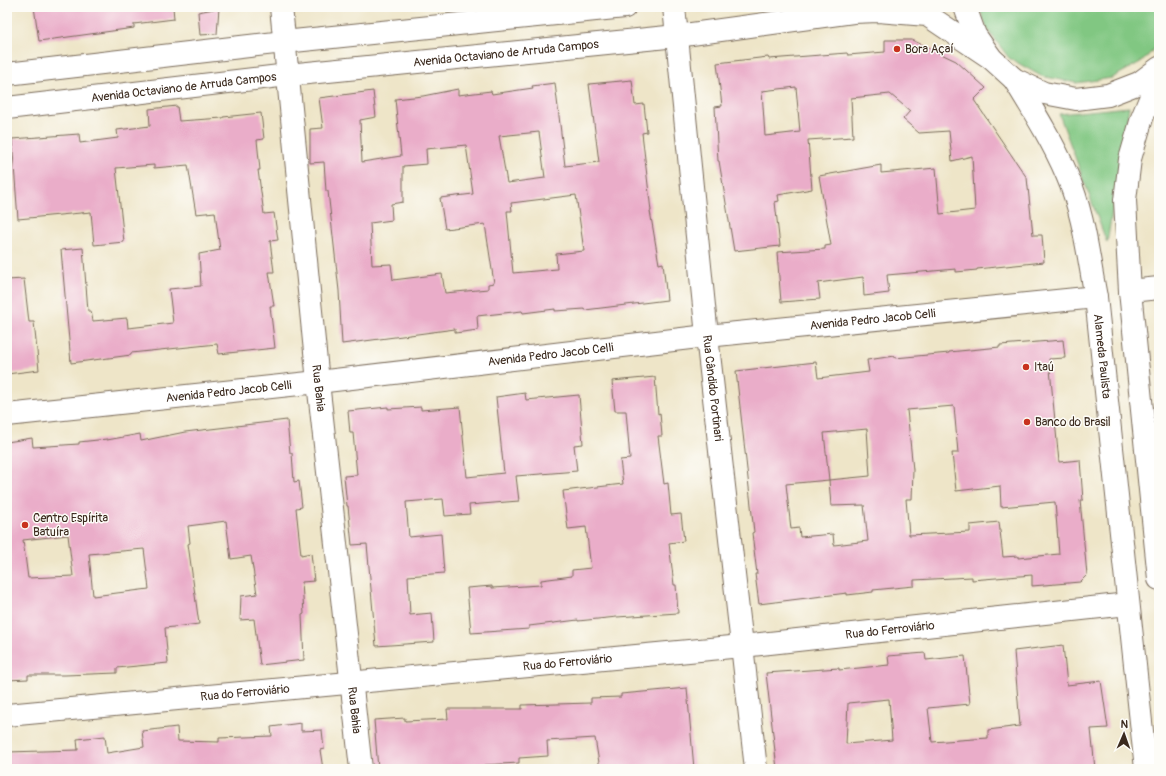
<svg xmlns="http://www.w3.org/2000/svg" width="1166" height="776" font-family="Pangolin,sans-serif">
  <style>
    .green { fill: #81c782; stroke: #5e7850 }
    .building { fill: #eaadc9; fill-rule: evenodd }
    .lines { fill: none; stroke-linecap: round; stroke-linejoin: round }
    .minor-casing { stroke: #7a6b5a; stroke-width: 24 }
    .major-casing { stroke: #7a6b5a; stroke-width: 24 }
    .minor { stroke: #fff; stroke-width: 22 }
    .major { stroke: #fff; stroke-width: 22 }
    .poi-dot { fill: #c8321e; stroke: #fdfcf7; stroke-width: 1.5 }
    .labels { text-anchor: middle; stroke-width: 3; stroke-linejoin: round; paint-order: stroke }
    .poi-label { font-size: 12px; fill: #3b2a1e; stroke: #fdfcf7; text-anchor: start }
    .street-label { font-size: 12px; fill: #3b2a1e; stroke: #fdfcf7 }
  </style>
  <rect width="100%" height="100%" fill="#fdfcf7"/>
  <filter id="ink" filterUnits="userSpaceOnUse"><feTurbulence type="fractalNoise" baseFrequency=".025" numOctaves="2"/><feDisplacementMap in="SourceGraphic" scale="8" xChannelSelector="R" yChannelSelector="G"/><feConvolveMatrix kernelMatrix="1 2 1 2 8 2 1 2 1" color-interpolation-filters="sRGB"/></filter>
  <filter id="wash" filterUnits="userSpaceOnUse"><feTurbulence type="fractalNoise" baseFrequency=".012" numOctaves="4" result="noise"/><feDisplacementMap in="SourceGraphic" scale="16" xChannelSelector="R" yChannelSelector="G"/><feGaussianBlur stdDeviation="0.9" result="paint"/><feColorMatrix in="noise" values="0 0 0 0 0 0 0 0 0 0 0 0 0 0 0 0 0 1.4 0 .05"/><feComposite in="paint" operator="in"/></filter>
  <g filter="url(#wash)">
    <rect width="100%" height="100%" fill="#eee5c8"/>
    <path class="green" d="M979,7H1159V43L1144,60L1112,78L1076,83L1041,76L1009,58L987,29Z
      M1129,107L1107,243L1059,114Z"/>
    <g id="blocks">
      <path class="building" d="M34,7H173L174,19L134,24V28L39,41Z
        M219,8L217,34L200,35L198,12Z
        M885,40H912L956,61L986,88L974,100L1027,178L1033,235H1042L1044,262L977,269V270L956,272V269L887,275L889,293L864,296L863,277L818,283L820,299L781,302L777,252L825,249V246L831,245L819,176L881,165V173L936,168L940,214L975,210L972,156L952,161L949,131L919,133L903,119L910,111L890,94L851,98L853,137L808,140L812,189L778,195L779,201L775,202L780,246L734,251L719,161H718L715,107L722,106L717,63L768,57L769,59L847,53L848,55L885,52ZM796,87L800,132L765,136L762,91Z
        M632,80L635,105L644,104L647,132L642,133L651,211H650L659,264L663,263L667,300L585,310V309L555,311V309L523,313L522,311L477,316L478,330L455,333V329L342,344L339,291L328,191H326L324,162L310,163V129L323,128L319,98L373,91L376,117L360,120L362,162L401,156L395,99L423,96L458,89V95L491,91L492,94L533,88L532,86L555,83L565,166L599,162L589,84ZM539,132L545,178L507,183L499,136ZM466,145L473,194L440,198L445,229L485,224L494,283L488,284V289L445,293L442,274L393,280L391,264L372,265L370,223L392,220L391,204L403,202V166L427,164L426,149ZM576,195L584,251L556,254L557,269L513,273L507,211H512L511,203Z
        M177,106L179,121L223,118V117L261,113L264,139L257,140L260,170H258L264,214L274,213L278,240L270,241L274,272H269L274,306H270L275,348L219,354L217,344L131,353V355L71,363L61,250L83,248L88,311H91L93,321L127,318L128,328L173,323L169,289L201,286L199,254L220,250L215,212L196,214L188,165L154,168V165L116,168L124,242L94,245L91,212L18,219L12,139L79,134L80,143L118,138L117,130L150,126L149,109Z
        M24,279L29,322H34L39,370L7,374V280Z
        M1063,340L1065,358L1049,359L1059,462L1080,460L1083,500H1080L1087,575L1080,582L1032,586V575L972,580V577L914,580V586L873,590V592L847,595V593L759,604L755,574H757L752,533L754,532L736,371L816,362L818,378L869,372L867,360L895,356V358L949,353V352L1000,347V345ZM954,406L958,453H952L956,491L1000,486L1001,507L1055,502L1059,554L1018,558V556L1003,557L999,522L970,525V532L909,535L906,499H912L913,470L907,410ZM867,429L870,476L829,480L824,433ZM829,480L831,506L864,505L868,541L834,545L833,534L800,537L799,528L791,529L786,484Z
        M655,377L658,414L660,413L662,436H658L664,484L668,483L671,515L681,514L684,541L669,543L674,585H676L678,613L617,617L578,621V620L529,626V629L471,633L467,588L492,586V588L541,585V580L572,576V570L591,568L586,527L568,529L563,491L623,484L620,460L630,459L626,411H615L612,381Z
        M525,393L526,400L579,395L583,444L574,445L577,471L516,476L519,501L469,505L470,514L445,516L443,499L406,502L409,537L441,534L444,573L408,576L410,615L432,613L434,642L376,646L367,544L352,545L348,506H347L344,476L357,475L353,433H350L348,411L388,407V409L421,407V410L460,407L467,477L504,473L496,397Z
        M287,420L290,453H292L294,482L299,481L302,507L296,508L301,555L311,553L314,581L302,582L304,614L302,615L304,660L260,665L254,619L240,620L241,596L257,594L251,556L231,559L226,521L188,526L190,543L188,544L199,624L165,628L168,663L117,668V673L65,675H28V679L7,680V442L32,438L33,447L79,444V442L107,439V440L140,434L141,441L185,432ZM68,535L73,576L28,578L23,540ZM144,549L149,589L93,596L89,554Z
        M1063,645L1067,685L1101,681L1108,728L1091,729L1095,769H777L766,673L839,668V670L889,665L888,656L925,653L926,660L965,656L970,704L928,708L932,742L988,738V730L1020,726L1014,651ZM889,699L892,740L846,744L848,703Z
        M687,688L694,769H600L595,738L547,741L548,756L519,758V763L484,765L485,769H378L374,720L405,718V721L448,719L447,709H522V705L591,703V698L621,697V694Z
        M301,723V731L322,730L324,749L320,750L323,769H7V752L78,750L77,739L105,736L107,753L144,747L142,731L177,727L178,741L219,742V738L272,736L271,727Z"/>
    </g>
  </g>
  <g filter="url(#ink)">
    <use href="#blocks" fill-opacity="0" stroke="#7a6b5a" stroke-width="1"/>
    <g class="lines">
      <defs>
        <g id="minor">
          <path id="s1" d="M281,7L318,382L361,769"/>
          <path id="s2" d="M674,7L707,336L756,769"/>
          <path d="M7,74L284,42L625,7"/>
          <path id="s3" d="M7,108L288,75L677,36L853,12L878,11L927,15L991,58"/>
          <path d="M1130,291L1159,288"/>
          <path id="s4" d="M7,415L318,382L707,336L1096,297"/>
          <path id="s5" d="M7,715L742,646L1128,604"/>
        </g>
        <g id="major">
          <path d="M965,7L975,35L992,59L1014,79L1044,93L1076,99L1108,95L1139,83L1159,68"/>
          <path d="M1159,77L1142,118L1130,159L1125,200L1130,291L1159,579"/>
          <path id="s6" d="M1014,79C1033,110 1053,142 1067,175C1084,214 1088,256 1096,297L1146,769"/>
        </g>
      </defs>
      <use href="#minor" class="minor-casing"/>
      <use href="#major" class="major-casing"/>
      <use href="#minor" class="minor"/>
      <use href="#major" class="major"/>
    </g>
  </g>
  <g class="poi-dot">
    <circle cx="897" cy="49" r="4"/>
    <circle cx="1026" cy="367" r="4"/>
    <circle cx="1027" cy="422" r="4"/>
    <circle cx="25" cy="525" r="4"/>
  </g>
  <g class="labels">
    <g class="poi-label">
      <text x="905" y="53">Bora Açaí</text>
      <text x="1034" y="371">Itaú</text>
      <text x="1035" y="426">Banco do Brasil</text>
      <text x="33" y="522">Centro Espírita<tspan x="33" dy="14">Batuíra</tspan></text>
    </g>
    <g class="street-label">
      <text dy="4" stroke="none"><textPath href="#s3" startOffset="502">Avenida Octaviano de Arruda Campos</textPath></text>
      <text dy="4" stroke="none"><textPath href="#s3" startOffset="178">Avenida Octaviano de Arruda Campos</textPath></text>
      <text dy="4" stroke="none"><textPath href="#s4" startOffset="871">Avenida Pedro Jacob Celli</textPath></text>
      <text dy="4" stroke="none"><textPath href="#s4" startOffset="547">Avenida Pedro Jacob Celli</textPath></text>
      <text dy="4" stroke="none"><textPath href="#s6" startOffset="295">Alameda Paulista</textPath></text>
      <text dy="4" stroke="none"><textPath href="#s1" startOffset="383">Rua Bahia</textPath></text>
      <text dy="4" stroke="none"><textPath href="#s2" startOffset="383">Rua Cândido Portinari</textPath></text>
      <text dy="4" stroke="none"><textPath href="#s4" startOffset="223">Avenida Pedro Jacob Celli</textPath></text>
      <text dy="4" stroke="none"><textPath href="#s5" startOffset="887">Rua do Ferroviário</textPath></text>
      <text dy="4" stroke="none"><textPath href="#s5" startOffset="563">Rua do Ferroviário</textPath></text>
      <text dy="4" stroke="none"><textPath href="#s5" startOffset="239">Rua do Ferroviário</textPath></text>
      <text dy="4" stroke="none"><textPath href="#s1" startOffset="707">Rua Bahia</textPath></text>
    </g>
  </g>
  <rect width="1166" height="776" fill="none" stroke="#fdfcf7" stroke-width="24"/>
  <g transform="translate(1124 734) rotate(2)" stroke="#fdfcf7" stroke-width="3" paint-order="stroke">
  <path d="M0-3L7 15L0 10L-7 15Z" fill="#3b2a1e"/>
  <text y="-6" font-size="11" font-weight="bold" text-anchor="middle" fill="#3b2a1e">N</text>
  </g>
</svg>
